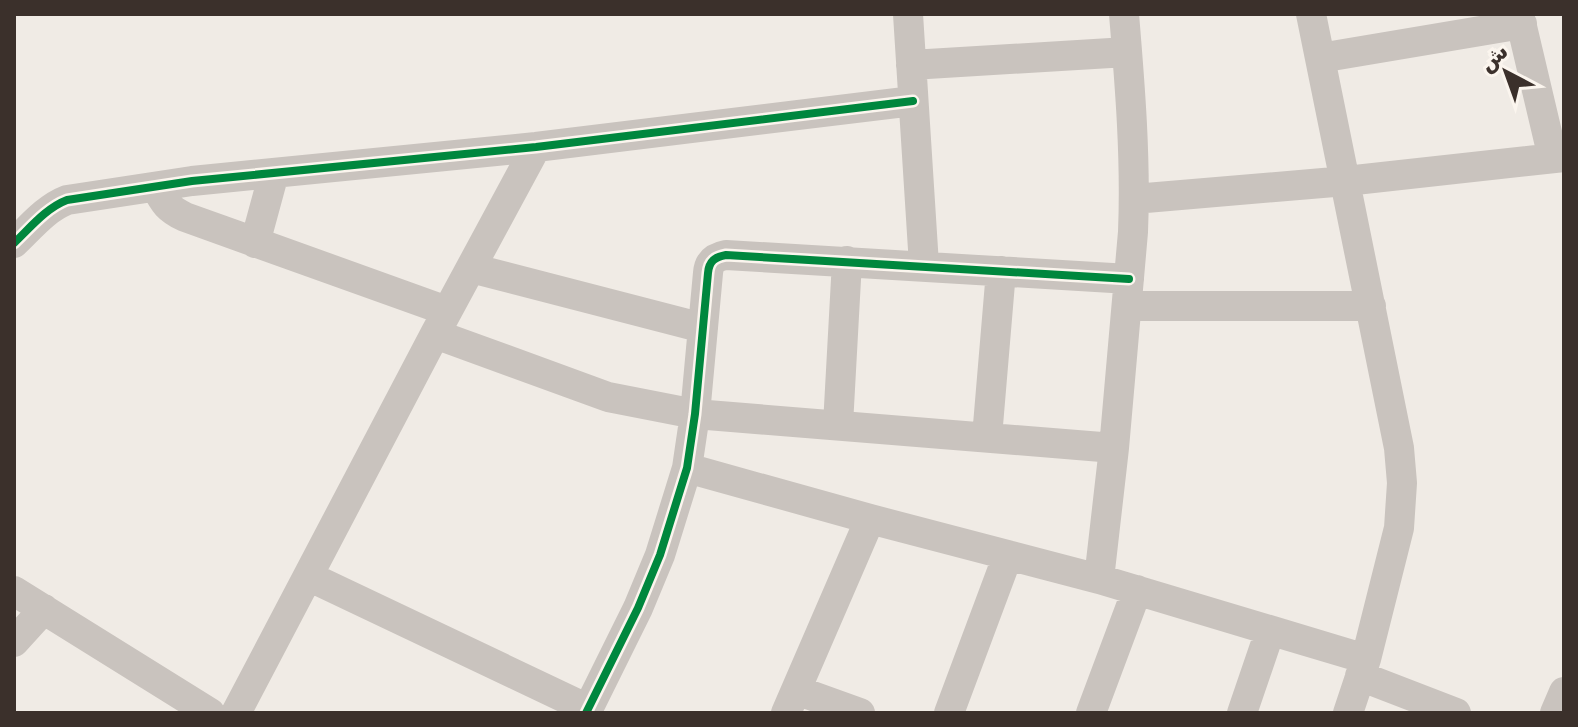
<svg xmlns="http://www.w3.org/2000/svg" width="1578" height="727" font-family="'DejaVu Sans','Noto Naskh Arabic',sans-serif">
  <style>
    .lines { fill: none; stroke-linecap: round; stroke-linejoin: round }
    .minor { stroke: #c9c3be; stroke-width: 30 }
    .cycleway-casing { stroke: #fbf5ee; stroke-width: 13 }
    .cycleway { stroke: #00873e; stroke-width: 8 }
  </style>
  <rect width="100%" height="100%" fill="#f0ebe5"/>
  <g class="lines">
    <path class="minor" d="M908,14L924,265
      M1311,14L1399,448L1402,483L1399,528L1366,659L1348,713
      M1519,14L1553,158
      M1320,58L1522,24
      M911,65L1127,52
      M156,187C164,203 168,209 185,217L447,311
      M1134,199L1346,181L1564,157
      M14,243C30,228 46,208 67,200L192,181L536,147L913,101
      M255,243L274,173
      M471,268L703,328
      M1127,306H1371
      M435,334L608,397L695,414L1114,448
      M838,425L847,261
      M987,437L1001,271
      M687,468L870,519L1099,579L1366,659
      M308,576L588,709
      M1099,579L1114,448L1133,232C1136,159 1130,86 1124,14
      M14,591L210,713
      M14,642L44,609
      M1360,676L1456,713
      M796,690L860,713
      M236,713L435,334L536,147
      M586,713L638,608L660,555L687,468L695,414L708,273C709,261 715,257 726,255L1129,279
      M786,713L870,519
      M949,713L1008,555
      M1091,713L1137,590
      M1242,713L1270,631
      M1555,713L1564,692"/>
    <defs>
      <path id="cycleway" d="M14,243C30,228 46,208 67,200L192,181L536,147L913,101
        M586,713L638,608L660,555L687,468L695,414L708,273C709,261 715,257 726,255L1129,279"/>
    </defs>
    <use href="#cycleway" class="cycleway-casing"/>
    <use href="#cycleway" class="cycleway"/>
  </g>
  <rect width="1578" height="727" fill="none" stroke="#3b302b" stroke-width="32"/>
  <g transform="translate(1506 72) rotate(319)" stroke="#fbf5ee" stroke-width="6" paint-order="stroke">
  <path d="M0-6L14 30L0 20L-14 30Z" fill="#3b302b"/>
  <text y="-12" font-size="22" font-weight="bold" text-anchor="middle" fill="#3b302b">ش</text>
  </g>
</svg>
